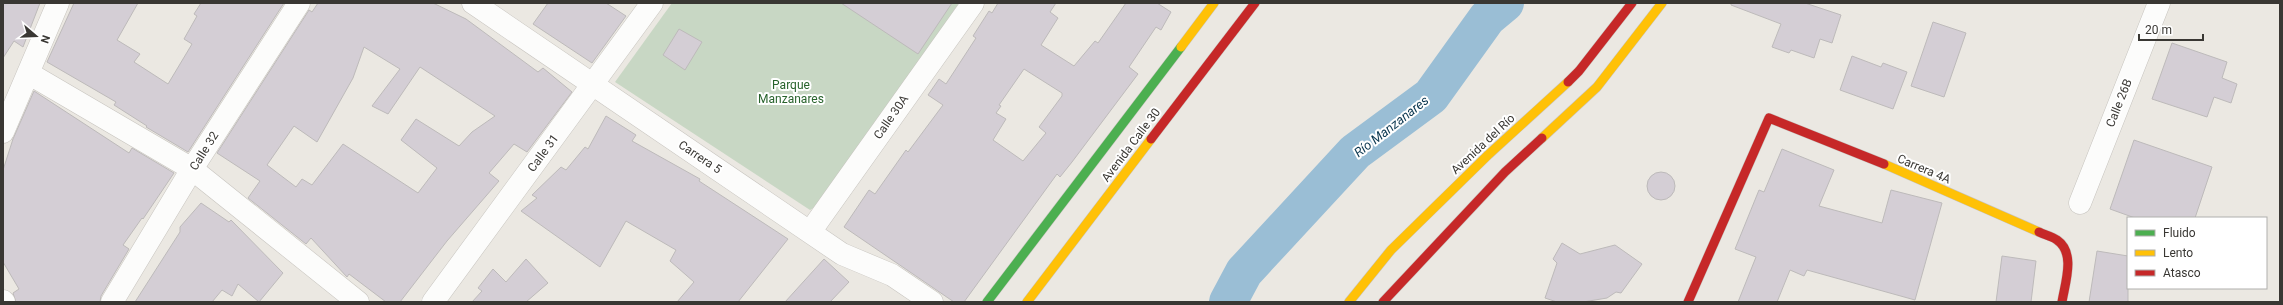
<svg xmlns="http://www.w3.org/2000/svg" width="2283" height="305" font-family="Roboto,sans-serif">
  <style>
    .green { fill: #c8d7c4 }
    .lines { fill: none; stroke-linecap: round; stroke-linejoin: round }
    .river { stroke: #9abed5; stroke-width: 38 }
    .building { fill: #d4ced5; stroke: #bdbaba; fill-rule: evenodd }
    .street-casing { stroke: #c7c4bf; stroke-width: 23 }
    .fast-casing { stroke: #c7c4bf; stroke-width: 10 }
    .slow-casing { stroke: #c7c4bf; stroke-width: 10 }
    .jam-casing { stroke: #c7c4bf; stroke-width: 10 }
    .street { stroke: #fcfcfb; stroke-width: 22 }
    .fast { stroke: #4caf50; stroke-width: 9 }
    .slow { stroke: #ffc107; stroke-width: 9 }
    .jam { stroke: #c62828; stroke-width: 9 }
    .labels { text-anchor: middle; stroke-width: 4; stroke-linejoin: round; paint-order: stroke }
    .park-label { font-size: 12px; fill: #28632c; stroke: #fff }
    .street-label { font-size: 12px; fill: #393733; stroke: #fff }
    .water-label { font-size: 13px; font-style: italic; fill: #0b3750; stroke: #fff }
  </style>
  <rect width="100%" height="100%" fill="#ebe8e2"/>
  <path class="green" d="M672,3H959L825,201L810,210L615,82Z"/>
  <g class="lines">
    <path class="river" d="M1228,302L1244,272L1355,152L1431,96L1487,18L1505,3"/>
  </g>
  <path class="building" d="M3,3H40L23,47L14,41L3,58Z
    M74,3H138L117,40L140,54L134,62L168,84L192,44L184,39L197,16L194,14L201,3H284L188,152L146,127L147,126L114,105L116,102L47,62Z
    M318,3H433L466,19L538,72L543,68L572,92L527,152L514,144L489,173L499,181L447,241L400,302H386L349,274L347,277L311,238L306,244L248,198L260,181L217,153L309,10L312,12ZM364,47L400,69L372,106L388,114L420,67L495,116L472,132L459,146L416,119L401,140L437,168L418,193L343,144L312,185L302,179L296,187L267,165L294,126L317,142L353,78Z
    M548,3H606L626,16L592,63L533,24Z
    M841,3H952L918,54Z
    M998,3H1056L1050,12L1058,18L1041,45L1074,66L1095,41L1098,43L1126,3H1157L1171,12L1161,30L1156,27L1129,67L1138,74L1072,162L1060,177L1057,174L964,302H954L844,227L869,190L875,194L906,150L908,152L943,105L928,95L939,79L946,84L976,38L973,36L989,11L992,13ZM1024,69L1062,93V96L1039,127L1046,133L1023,161L993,140L1006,119L996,113L1001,106L999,105Z
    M1731,3H1805L1841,15L1832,43L1820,39L1814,58L1791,50L1789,53L1772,47L1781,24L1731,5Z
    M1933,22L1966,33L1944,97L1911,86Z
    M679,29L702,42L685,70L663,55Z
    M2172,43L2227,62L2222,78L2237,84L2231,103L2214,97L2207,117L2152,99Z
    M1852,56L1881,67L1883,63L1907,72L1893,109L1840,90Z
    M34,91L129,153L132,148L174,173L143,219L142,218L123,245L129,249L101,296L100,302H16L13,293L19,289L3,262V170L13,139Z
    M606,116L636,135L632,141L700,179L699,181L788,239L738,302H677L694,282L670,261L676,250L626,221L600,267L521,211L537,198L532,195L561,167L566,170L585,147L588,149Z
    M2134,140L2212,167L2195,218H2135L2110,209Z
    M1782,149L1834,170L1819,206L1882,223L1891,190L1942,203L1915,300L1807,270L1804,276L1790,270L1777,302H1738L1756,257L1735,249L1759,190L1764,192Z
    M1647 186a14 14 0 1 1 28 0a14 14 0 1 1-28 0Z
    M201,203L229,222L231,220L283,273L259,302L238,284L232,296L222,290L212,302H135L180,232V227Z
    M1562,243L1580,254L1615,245L1642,264L1621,293L1616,292L1607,298L1583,302H1557L1545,298L1557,263L1553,259Z
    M2097,251L2128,256V302H2089Z
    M2002,256L2036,261L2031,302H1996Z
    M526,259L548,283L526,302H472L482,291L478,288L493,269L506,282Z
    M824,259L849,282L830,302H785Z"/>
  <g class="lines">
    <defs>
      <path id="street" d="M473,3L842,254L892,275L932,302
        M28,73L192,169L358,302
        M3,132L58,3
        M2080,203L2159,3
        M810,232L973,3
        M3,301L4,302
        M112,302L192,169L299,3
        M433,302L652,3"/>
      <path id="fast" d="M987,302L1181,47"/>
      <path id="slow" d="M1181,47L1214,3
        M1542,138L1597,87L1662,3
        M1884,164L2039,232
        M1027,302L1151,139
        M1349,302L1391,250L1488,155L1568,82"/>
      <path id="jam" d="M1568,82L1579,71L1632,3
        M1151,139L1255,3
        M2039,232C2045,235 2052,236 2057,240C2076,253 2065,283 2062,302
        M1383,302L1505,172L1542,138
        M1688,302L1769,118L1884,164"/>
    </defs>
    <use href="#street" class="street-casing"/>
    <use href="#fast" class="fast-casing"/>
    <use href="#slow" class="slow-casing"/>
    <use href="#jam" class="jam-casing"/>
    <use href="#street" class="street"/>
    <use href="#fast" class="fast"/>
    <use href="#slow" class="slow"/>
    <use href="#jam" class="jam"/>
  </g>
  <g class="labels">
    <g class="park-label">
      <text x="791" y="89">Parque<tspan x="791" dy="14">Manzanares</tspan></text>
    </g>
    <g class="street-label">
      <text transform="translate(2119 103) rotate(-68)" y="4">Calle 26B</text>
      <text transform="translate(891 117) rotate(-55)" y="4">Calle 30A</text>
      <text transform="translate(1483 144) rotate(-43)" y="4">Avenida del Río</text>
      <text transform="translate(1131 145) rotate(-53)" y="4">Avenida Calle 30</text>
      <text transform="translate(204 151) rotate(-58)" y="4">Calle 32</text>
      <text transform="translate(543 153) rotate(-54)" y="4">Calle 31</text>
      <text transform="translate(700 157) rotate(34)" y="4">Carrera 5</text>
      <text transform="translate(1924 169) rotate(23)" y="4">Carrera 4A</text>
    </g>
    <g class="water-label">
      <text transform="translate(1391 126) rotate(-38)" y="5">Río Manzanares</text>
    </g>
  </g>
  <rect width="2283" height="305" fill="none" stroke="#393733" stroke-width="8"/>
  <rect x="2127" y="217" width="140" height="72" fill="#ffffff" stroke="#b0afad"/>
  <rect x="2135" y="230" width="20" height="6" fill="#4caf50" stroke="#b0afad"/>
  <text x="2163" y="237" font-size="12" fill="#393733">Fluido</text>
  <rect x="2135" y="250" width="20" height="6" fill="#ffc107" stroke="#b0afad"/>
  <text x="2163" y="257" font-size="12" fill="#393733">Lento</text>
  <rect x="2135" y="270" width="20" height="6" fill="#c62828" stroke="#b0afad"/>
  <text x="2163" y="277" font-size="12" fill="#393733">Atasco</text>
  <g transform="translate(36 36) rotate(109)" stroke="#ffffff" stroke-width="3" paint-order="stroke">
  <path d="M0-3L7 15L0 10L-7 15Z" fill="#393733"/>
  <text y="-6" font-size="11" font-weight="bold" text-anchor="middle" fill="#393733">N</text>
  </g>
  <path d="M2139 34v6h64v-6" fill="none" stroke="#393733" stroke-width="2"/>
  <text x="2145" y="34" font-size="12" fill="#393733" stroke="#ffffff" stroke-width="3" paint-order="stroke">20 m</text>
</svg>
